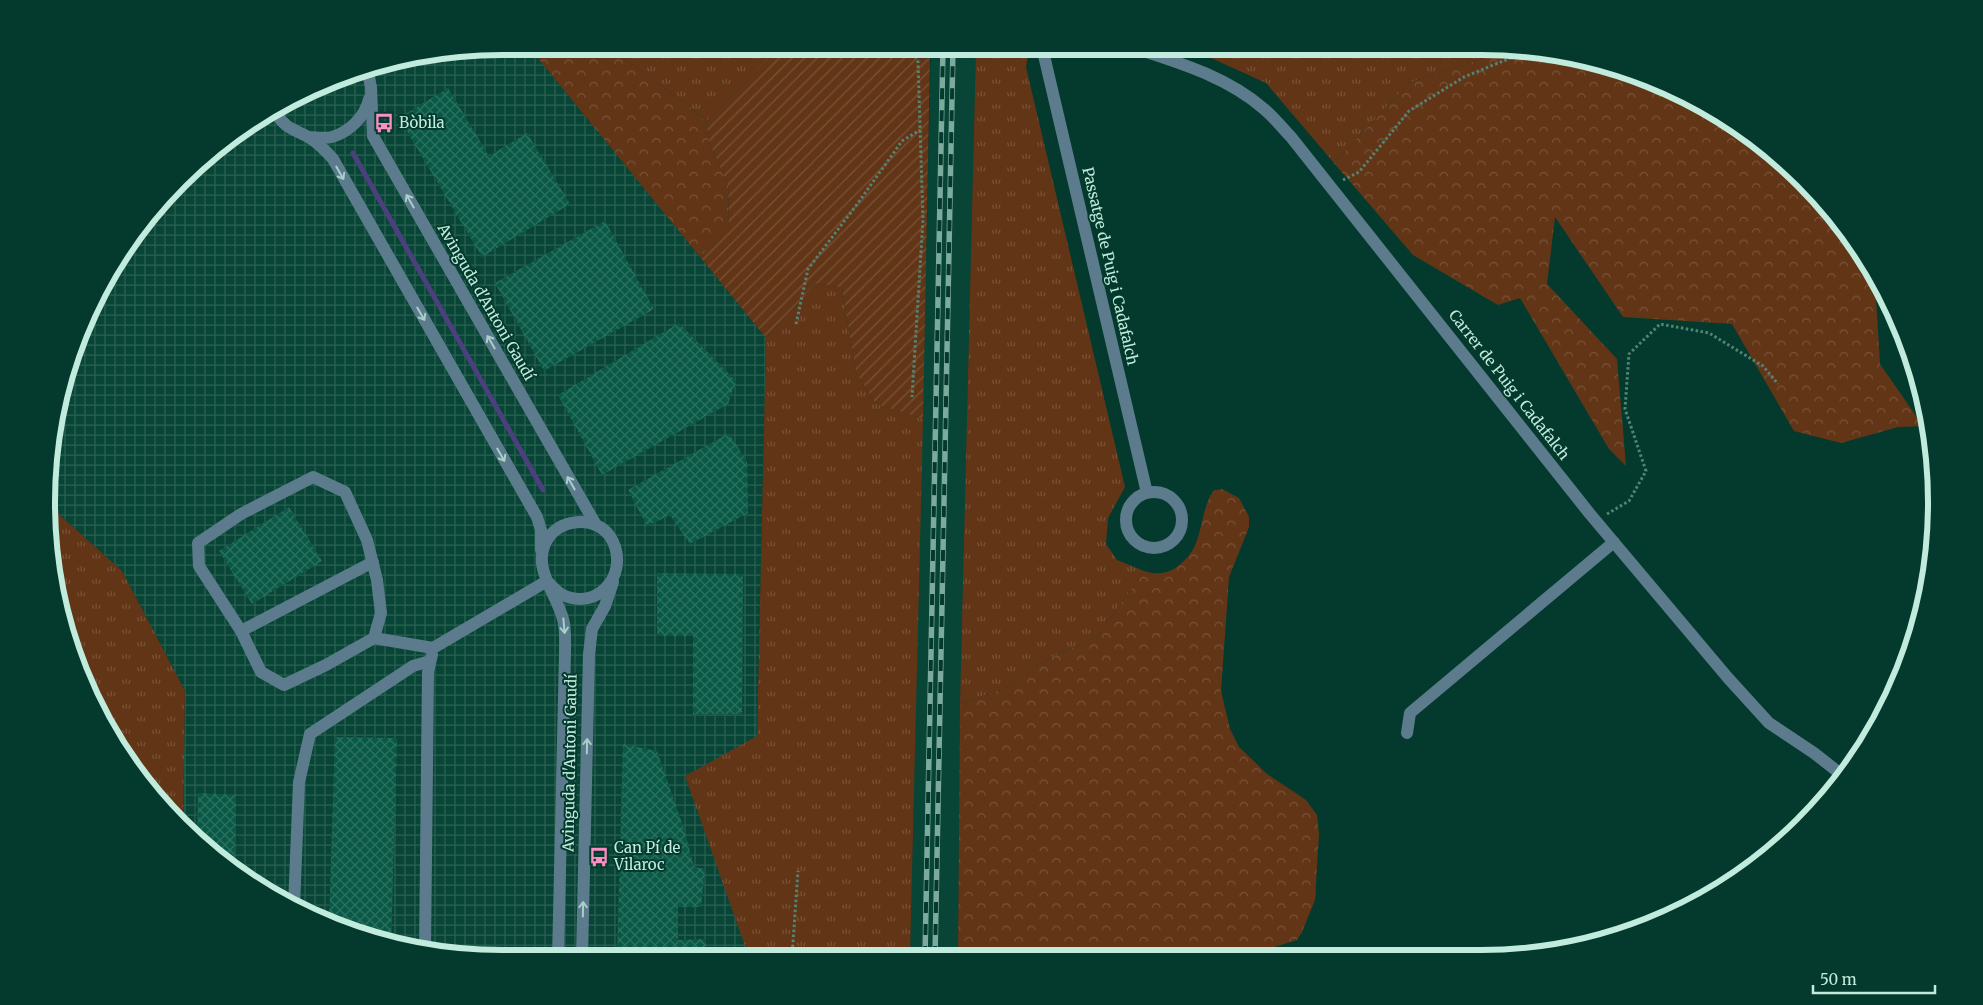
<svg xmlns="http://www.w3.org/2000/svg" width="1983" height="1005" font-family="Merriweather,serif">
  <style>
    .built { fill: #084536 }
    .industrial { fill: url(#industrial-grid) }
    .grass { fill: url(#grass-tufts) }
    .forest { fill: url(#forest-crowns) }
    .garden { fill: url(#garden-furrows) }
    .lines { fill: none; stroke-linecap: round; stroke-linejoin: round }
    .stream { stroke: #4c3f7d; stroke-width: 5 }
    .building { fill: url(#building-cross-hatch) }
    .path { stroke: #538476; stroke-width: 3; stroke-dasharray: 2.5 2.5; stroke-linecap: butt }
    .minor { stroke: #5c7c8d; stroke-width: 12 }
    .rail-casing { stroke: #7caa9c; stroke-width: 5.5 }
    .rail { stroke: #043a2d; stroke-width: 4; stroke-dasharray: 11; stroke-linecap: butt }
    .oneway { stroke: #a8cfc8 }
    .labels { text-anchor: middle; stroke-width: 4; stroke-linejoin: round; paint-order: stroke }
    .poi-label { font-size: 15px; fill: #c1ebdc; stroke: #043a2d; text-anchor: start }
    .street-label { font-size: 15px; fill: #c1ebdc; stroke: #043a2d }
    .rim { fill: none; stroke: #c1ebdc; stroke-width: 6 }
  </style>
  <defs>
    <pattern id="industrial-grid" width="8" height="8" patternUnits="userSpaceOnUse" patternTransform="scale(1.25)"><rect width="8" height="8" fill="#084536"/><path d="M0 4h8M4 0v8" fill="none" stroke="#2a6052"/></pattern>
    <pattern id="grass-tufts" width="24" height="20" patternUnits="userSpaceOnUse" patternTransform="scale(1.25)"><rect width="24" height="20" fill="#633517"/><path d="M3 7l-1-3M5 7V3M7 7l1-3M15 17l-1-3M17 17v-4M19 17l1-3" fill="none" stroke="#785238"/></pattern>
    <pattern id="forest-crowns" width="20" height="18" patternUnits="userSpaceOnUse" patternTransform="scale(1.25)"><rect width="20" height="18" fill="#633517"/><path d="M2 6a3 3 0 1 1 6 0M12 15a3 3 0 1 1 6 0" fill="none" stroke="#785238"/></pattern>
    <pattern id="garden-furrows" width="10" height="10" patternUnits="userSpaceOnUse" patternTransform="scale(1.25)"><rect width="10" height="10" fill="#633517"/><path d="M-1 1l2-2M0 10L10 0M9 11l2-2" fill="none" stroke="#785238"/></pattern>
    <pattern id="building-cross-hatch" width="8" height="8" patternUnits="userSpaceOnUse" patternTransform="scale(1.25)"><rect width="8" height="8" fill="#095946"/><path d="M0 0l8 8M0 8l8-8" fill="none" stroke="#2b7160"/></pattern>
  </defs>
  <rect width="100%" height="100%" fill="#043a2d"/>
  <path class="built" d="M931,47H976L960,704L958,956L910,957Z"/>
  <path class="industrial" d="M502,46H528L766,338L757,736L745,957L473,958L385,943L301,912L183,827L185,691L122,571L52,508L55,413L81,328L123,249L225,141L356,71Z"/>
  <path class="grass" d="M607,46L931,47L930,59L777,48L706,122L694,110Z
    M976,47H1029L1026,67L1125,487L1108,518L1106,544L1117,560L1144,571L1098,636L1042,662L1013,685L960,704Z
    M1187,47H1510L1514,48L1409,83L1334,163L1266,83Z
    M816,283L842,288L856,373L876,404L923,419L910,957H745L746,949L685,776L757,736L766,338Z
    M52,508L122,571L185,691L183,827L93,705L50,562Z"/>
  <path class="forest" d="M528,46H607L694,110L706,122L709,142L728,185L729,227L700,257Z
    M1514,48L1598,62L1682,93L1758,140L1823,201L1875,274L1880,285L1875,282L1880,364L1923,426L1898,427L1841,443L1794,431L1732,324L1623,317L1555,217L1547,284L1617,359L1626,466L1609,449L1520,298L1498,305L1413,255L1334,163L1409,83Z
    M1222,489L1239,498L1249,517V527L1229,577L1221,691L1230,729L1239,747L1267,774L1306,800L1317,815L1319,833L1315,900L1302,932L1297,940L1248,955L958,956L960,704L1013,685L1042,662L1098,636L1144,571C1156,575 1167,574 1177,567C1206,546 1197,517 1213,491Z"/>
  <path class="garden" d="M777,48L930,59L923,419L876,404L856,373L842,288L816,283L766,338L700,257L729,227L728,185L709,142L706,122Z"/>
  <g class="lines">
    <path class="stream" d="M353,153L543,490"/>
  </g>
  <path class="building" d="M448,88L489,156L527,133L570,204L482,257L399,118Z
    M605,221L654,309L544,371L495,283Z
    M679,323L736,381L728,404L602,475L558,395Z
    M729,433L747,462L748,513L690,544L670,515L647,526L628,490Z
    M289,507L322,561L252,604L219,551Z
    M657,573L743,574L742,714H693V636H657Z
    M335,737L397,738L391,944L329,922Z
    M623,744L657,751L684,829L694,867L705,869L701,907H678V940L706,939V957H617Z
    M198,793L236,795L234,864L197,838Z"/>
  <g class="lines">
    <path class="path" d="M911,47L918,62L923,220L912,397
      M1343,180L1359,172L1409,111L1464,77L1530,50
      M796,324L808,269L858,203L902,141L920,130
      M1607,514L1629,501L1646,471L1625,409L1629,354L1660,324L1709,333L1763,366L1778,384
      M792,957L798,871"/>
    <path class="minor" d="M1042,47L1147,493
      M1131,47C1177,62 1226,76 1264,109C1274,117 1282,128 1291,137L1590,514L1728,678L1769,723L1814,753L1842,775
      M367,69L371,87L373,136L596,525
      M276,113C286,130 295,129 310,138C319,144 326,151 333,159L537,517L541,530V550
      M308,137C315,137 325,139 332,137C349,132 365,117 369,99
      M1126 520a28 28 0 1 1 56 0a28 28 0 1 1-56 0Z
      M547,581C551,585 556,591 561,594C600,614 633,569 609,535C603,527 592,522 582,522C569,522 557,526 549,537C529,565 556,592 563,619C566,629 565,643 565,653L558,958
      M241,631L373,562
      M374,638L381,613L377,580L367,540L345,492L313,477L241,514L198,543L199,566L241,631L261,672L284,685L326,665L374,638L433,648L547,581
      M1407,733L1410,713L1614,542
      M294,907L299,782L310,734L413,666L430,661
      M425,950L428,672L432,655
      M582,957L589,654L592,629L605,606L613,582"/>
    <defs>
      <path id="rail" d="M925,957L943,47
        M935,957L953,47"/>
    </defs>
    <use href="#rail" class="rail-casing"/>
    <use href="#rail" class="rail"/>
  </g>
  <defs><path id="oneway-shaft" d="M-6 0H5M1.5-3L5.5 0L1.5 3" fill="none" stroke-width="1.6" stroke-linecap="round" stroke-linejoin="round" transform="scale(1.25)"/></defs>
  <g class="oneway">
    <use href="#oneway-shaft" transform="translate(340 173) rotate(60)"/>
    <use href="#oneway-shaft" transform="translate(410 201) rotate(-120)"/>
    <use href="#oneway-shaft" transform="translate(421 314) rotate(60)"/>
    <use href="#oneway-shaft" transform="translate(491 342) rotate(-120)"/>
    <use href="#oneway-shaft" transform="translate(501 455) rotate(60)"/>
    <use href="#oneway-shaft" transform="translate(571 483) rotate(-120)"/>
    <use href="#oneway-shaft" transform="translate(564 626) rotate(85)"/>
    <use href="#oneway-shaft" transform="translate(587 746) rotate(-89)"/>
    <use href="#oneway-shaft" transform="translate(583 909) rotate(-89)"/>
  </g>
  <defs>
    <symbol id="bus-bare" viewBox="-9 -9 18 18"><path d="M-5-6H5V4H4V6H2V4H-2V6H-4V4H-5ZM-3.5-4V0h7V-4ZM-3.5 1.2v1.5H-2V1.2ZM2 1.2v1.5H3.5V1.2Z" fill="#fc8fc2" stroke="#043a2d" stroke-width="2.5" paint-order="stroke"/></symbol>
  </defs>
  <g fill-rule="evenodd">
    <use href="#bus-bare" x="370" y="109" width="28" height="28"/>
    <use href="#bus-bare" x="585" y="843" width="28" height="28"/>
  </g>
  <g class="labels">
    <g class="poi-label">
      <text x="399" y="128">Bòbila</text>
      <text x="614" y="853">Can Pí de<tspan x="614" dy="17">Vilaroc</tspan></text>
    </g>
    <g class="street-label">
      <text transform="translate(1110 266) rotate(77)" y="5">Passatge de Puig i Cadafalch</text>
      <text transform="translate(486 302) rotate(60)" y="5">Avinguda d'Antoni Gaudí</text>
      <text transform="translate(1509 385) rotate(52)" y="5">Carrer de Puig i Cadafalch</text>
      <text transform="translate(570 763) rotate(-89)" y="5">Avinguda d'Antoni Gaudí</text>
    </g>
  </g>
  <path d="M0 0H1983V1005H0ZM502 55H1481A447 447 0 0 1 1928 502V503A447 447 0 0 1 1481 950H502A447 447 0 0 1 55 503V502A447 447 0 0 1 502 55Z" fill="#043a2d" fill-rule="evenodd"/>
  <path class="rim" d="M502 55H1481A447 447 0 0 1 1928 502V503A447 447 0 0 1 1481 950H502A447 447 0 0 1 55 503V502A447 447 0 0 1 502 55Z"/>
  <path d="M1813 985v8h122v-8" fill="none" stroke="#c1ebdc" stroke-width="2.5"/>
  <text x="1820" y="985" font-size="15" fill="#c1ebdc" stroke="#043a2d" stroke-width="4" paint-order="stroke">50 m</text>
</svg>
